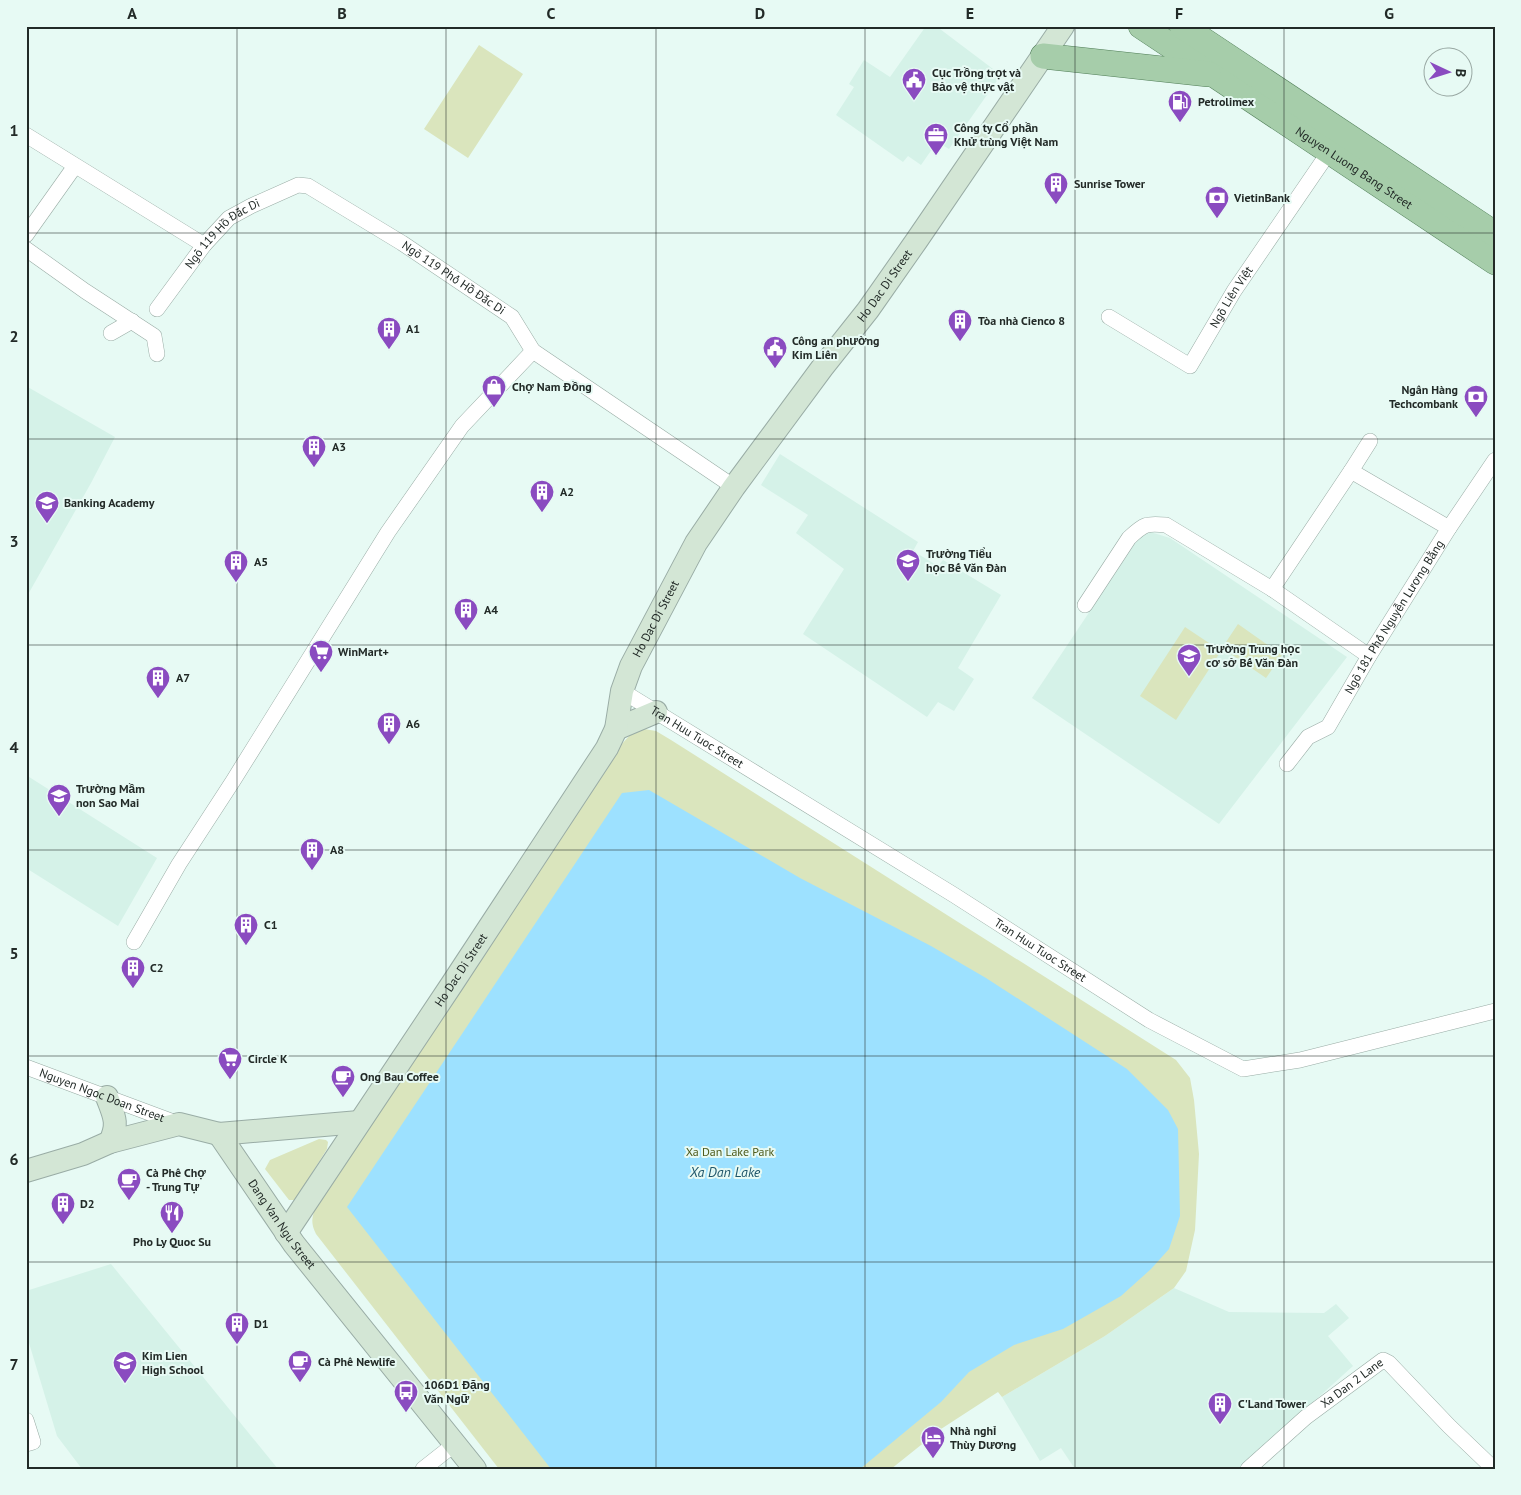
<svg xmlns="http://www.w3.org/2000/svg" width="1521" height="1495" font-family="'PT Sans',sans-serif">
  <style>
    .built { fill: #d5f2e8 }
    .green { fill: #dae5bd }
    .water { fill: #9de1ff }
    .lines { fill: none; stroke-linecap: round; stroke-linejoin: round }
    .street-casing { stroke: #99aca5; stroke-width: 16 }
    .secondary-casing { stroke: #99aca5; stroke-width: 24 }
    .primary-casing { stroke: #517e58; stroke-width: 26 }
    .street { stroke: #fff; stroke-width: 15 }
    .secondary { stroke: #d3e6d5; stroke-width: 22 }
    .primary { stroke: #a6cdaa; stroke-width: 25 }
    .grid { fill: none; stroke: #222a27; stroke-width: 1; stroke-opacity: 0.55 }
    .labels { text-anchor: middle; stroke-width: 4; stroke-linejoin: round; paint-order: stroke }
    .poi-label { font-size: 12px; font-weight: bold; fill: #222a27; stroke: #e7faf4; text-anchor: start }
    .street-label { font-size: 12px; fill: #222a27; stroke: #e7faf4 }
    .park-label { font-size: 12px; fill: #4d5a1b; stroke: #e7faf4 }
    .water-label { font-size: 14px; font-style: italic; fill: #1f566a; stroke: #e7faf4 }
    .neatline { fill: none; stroke: #222a27; stroke-width: 2 }
    .grid-label { font-size: 16px; text-anchor: middle; font-weight: bold; fill: #222a27 }
  </style>
  <rect width="100%" height="100%" fill="#e7faf4"/>
  <path class="built" d="M926,26H936L1001,75L949,149L937,142L921,165L908,156L903,162L836,115L854,87L849,84L864,60L890,77Z
    M26,386L115,437L91,483L26,598Z
    M780,454L918,542L913,551L938,566L943,560L1001,595L958,668L974,679L954,711L938,702L927,717L803,634L844,569L796,533L808,515L761,485Z
    M1144,530L1170,538L1347,657L1219,824L1032,698Z
    M26,775L157,858L118,926L26,868Z
    M111,1264L278,1469H82L57,1436L26,1333V1291Z
    M1174,1288L1229,1312L1324,1313L1336,1304L1349,1318L1328,1336L1353,1366L1239,1469H1075L1061,1448L1040,1461L1002,1397L1105,1336Z"/>
  <path class="green" d="M479,45L523,74L468,158L424,129Z
    M1238,624L1282,655L1266,678L1222,648Z
    M1185,627L1221,651L1176,720L1140,696Z
    M644,729L656,731L671,740L1176,1060L1190,1078L1194,1100L1199,1154L1195,1230L1186,1271L1174,1288L1105,1336L1002,1397L998,1392L941,1429L891,1469H499L316,1234C310,1222 312,1216 317,1204L619,747L631,734Z
    M319,1139L326,1140L328,1142L327,1149L295,1200H289L265,1169L270,1160Z"/>
  <path class="water" d="M649,790L800,878L931,946L986,978L1127,1069L1168,1110L1178,1129L1180,1216L1169,1249L1151,1269L1121,1296L1063,1329L1014,1345L969,1372L941,1402L860,1469H551L347,1207L622,793Z"/>
  <g class="lines">
    <defs>
      <g id="street">
        <path d="M26,135L204,245"/>
        <path d="M26,235L75,166"/>
        <path d="M26,249L85,291L154,336L157,354"/>
        <path id="s1" d="M157,309L204,245L229,218L251,206L298,185L308,186L402,243L512,317L533,351L734,487"/>
        <path id="s2" d="M1109,317L1190,366L1234,291L1329,152"/>
        <path d="M111,333L132,321"/>
        <path d="M1351,471L1370,441"/>
        <path d="M1272,589L1351,471L1449,528"/>
        <path d="M1085,605L1129,538C1144,524 1146,523 1166,525L1272,589L1369,656"/>
        <path id="s3" d="M622,691L954,895L1149,1020L1243,1069L1300,1060L1495,1011"/>
        <path id="s4" d="M1287,764L1308,737L1328,727L1369,656L1449,528L1495,460"/>
        <path d="M134,942L179,864L233,781L388,532L462,426L533,351"/>
        <path id="s5" d="M26,1067L179,1124"/>
        <path d="M26,1420L33,1442L26,1444"/>
        <path d="M423,1469L456,1443"/>
        <path id="s6" d="M1248,1469L1306,1417L1383,1360L1389,1363L1449,1426L1494,1469"/>
      </g>
      <g id="secondary">
        <path d="M616,729L656,712"/>
        <path d="M107,1097C114,1116 119,1123 110,1142"/>
        <path id="s7" d="M219,1134L294,1244L475,1469"/>
        <path d="M26,1171L83,1154L110,1142L179,1124L219,1134L359,1122"/>
        <path id="s8" d="M286,1233L452,984L607,748L616,729L622,691L631,666L696,543L734,487L822,368L868,310L917,240L1063,26"/>
      </g>
      <g id="primary">
        <path id="s9" d="M1141,26L1495,262"/>
        <path d="M1182,26L1495,234"/>
        <path d="M1043,56L1208,74"/>
      </g>
    </defs>
    <use href="#street" class="street-casing"/>
    <use href="#secondary" class="secondary-casing"/>
    <use href="#primary" class="primary-casing"/>
    <use href="#street" class="street"/>
    <use href="#secondary" class="secondary"/>
    <use href="#primary" class="primary"/>
  </g>
  <path class="grid" d="M237,26V1469M446,26V1469M656,26V1469M865,26V1469M1075,26V1469M1284,26V1469M26,233H1495M26,439H1495M26,645H1495M26,850H1495M26,1056H1495M26,1262H1495"/>
  <defs>
    <symbol id="civic-pin" viewBox="-11 -11 22 30"><path d="M0 17L-7.5 6A9.5 9.5 0 1 1 7.5 6Z" fill="#8a4bc0" stroke="#e7faf4"/><path d="M-.6-6.5H3V-4.5H.6V-3L4-1V1h2V6H-6V1h2V-1L-.6-3ZM-1.2 2.5V6h2.4V2.5Z" fill="#fff"/></symbol>
    <symbol id="fuel-pin" viewBox="-11 -11 22 30"><path d="M0 17L-7.5 6A9.5 9.5 0 1 1 7.5 6Z" fill="#8a4bc0" stroke="#e7faf4"/><path d="M-5.5-6h7V0h2V4h1.3V-2.5L3-4.5l.8-.8L6-3V5H2.5V1h-1V6h-7ZM-4.2-4.7v3.2H.2V-4.7Z" fill="#fff"/></symbol>
    <symbol id="office-pin" viewBox="-11 -11 22 30"><path d="M0 17L-7.5 6A9.5 9.5 0 1 1 7.5 6Z" fill="#8a4bc0" stroke="#e7faf4"/><path d="M-6-3h4V-5.5h4V-3h4V5H-6ZM-1-4.5V-3h2v-1.5ZM-6 0V1H6V0Z" fill="#fff"/></symbol>
    <symbol id="building-pin" viewBox="-11 -11 22 30"><path d="M0 17L-7.5 6A9.5 9.5 0 1 1 7.5 6Z" fill="#8a4bc0" stroke="#e7faf4"/><path d="M-4-6H4V6H1V3H-1V6H-4ZM-2.5-4.3h1.7v1.8h-1.7ZM.8-4.3h1.7v1.8H.8ZM-2.5-1h1.7V.8h-1.7ZM.8-1h1.7V.8H.8Z" fill="#fff"/></symbol>
    <symbol id="bank-pin" viewBox="-11 -11 22 30"><path d="M0 17L-7.5 6A9.5 9.5 0 1 1 7.5 6Z" fill="#8a4bc0" stroke="#e7faf4"/><path d="M-6-4H6V4H-6ZM0-2.3a2.3 2.3 0 1 0 0 4.6a2.3 2.3 0 1 0 0-4.6Z" fill="#fff"/></symbol>
    <symbol id="shop-pin" viewBox="-11 -11 22 30"><path d="M0 17L-7.5 6A9.5 9.5 0 1 1 7.5 6Z" fill="#8a4bc0" stroke="#e7faf4"/><path d="M-5-2.5h2.3a2.7 3.5 0 0 1 5.4 0H5L5.5 6h-11ZM-1.5-2.5h3a1.5 2.3 0 0 0-3 0Z" fill="#fff"/></symbol>
    <symbol id="university-pin" viewBox="-11 -11 22 30"><path d="M0 17L-7.5 6A9.5 9.5 0 1 1 7.5 6Z" fill="#8a4bc0" stroke="#e7faf4"/><path d="M0-5L7-2L0 1L-7-2ZM-4 1L0 2.5L4 1V4Q0 6-4 4Z" fill="#fff"/></symbol>
    <symbol id="school-pin" viewBox="-11 -11 22 30"><path d="M0 17L-7.5 6A9.5 9.5 0 1 1 7.5 6Z" fill="#8a4bc0" stroke="#e7faf4"/><path d="M0-5L7-2L0 1L-7-2ZM-4 1L0 2.5L4 1V4Q0 6-4 4Z" fill="#fff"/></symbol>
    <symbol id="supermarket-pin" viewBox="-11 -11 22 30"><path d="M0 17L-7.5 6A9.5 9.5 0 1 1 7.5 6Z" fill="#8a4bc0" stroke="#e7faf4"/><path d="M-6-5.5h2.5l.6 2H6L4.5 2H-2.5L-4.4-4H-6ZM-1.5 3.2a1.3 1.3 0 1 0 .1 0ZM3 3.2a1.3 1.3 0 1 0 .1 0Z" fill="#fff"/></symbol>
    <symbol id="cafe-pin" viewBox="-11 -11 22 30"><path d="M0 17L-7.5 6A9.5 9.5 0 1 1 7.5 6Z" fill="#8a4bc0" stroke="#e7faf4"/><path d="M-5.5-4.5H6V0H3Q3 3.5 0 3.5H-2.5Q-5.5 3.5-5.5 0ZM3-3.2v2h1.7v-2ZM-6 4.5H4V6H-6Z" fill="#fff"/></symbol>
    <symbol id="restaurant-pin" viewBox="-11 -11 22 30"><path d="M0 17L-7.5 6A9.5 9.5 0 1 1 7.5 6Z" fill="#8a4bc0" stroke="#e7faf4"/><path d="M-5-6h1v4h1v-4h1v4h1v-4h1v5L-1.5 .5V6h-2V.5L-5-1ZM5-6V6H3V1.5H1.5Q1.5-4 5-6Z" fill="#fff"/></symbol>
    <symbol id="bus-pin" viewBox="-11 -11 22 30"><path d="M0 17L-7.5 6A9.5 9.5 0 1 1 7.5 6Z" fill="#8a4bc0" stroke="#e7faf4"/><path d="M-5-6H5V4H4V6H2V4H-2V6H-4V4H-5ZM-3.5-4V0h7V-4ZM-3.5 1.2v1.5H-2V1.2ZM2 1.2v1.5H3.5V1.2Z" fill="#fff"/></symbol>
    <symbol id="hotel-pin" viewBox="-11 -11 22 30"><path d="M0 17L-7.5 6A9.5 9.5 0 1 1 7.5 6Z" fill="#8a4bc0" stroke="#e7faf4"/><path d="M-6-4.5h1.5V1H6V5H4.5V3h-9V5H-6ZM-4 0a1.8 1.8 0 1 1 3.6 0ZM.5 0V-2.5h3Q6-2.5 6 0Z" fill="#fff"/></symbol>
  </defs>
  <g fill-rule="evenodd">
    <use href="#civic-pin" x="900" y="66" width="28" height="38"/>
    <use href="#fuel-pin" x="1166" y="88" width="28" height="38"/>
    <use href="#office-pin" x="922" y="121" width="28" height="38"/>
    <use href="#building-pin" x="1042" y="170" width="28" height="38"/>
    <use href="#bank-pin" x="1203" y="184" width="28" height="38"/>
    <use href="#building-pin" x="946" y="307" width="28" height="38"/>
    <use href="#building-pin" x="375" y="315" width="28" height="38"/>
    <use href="#civic-pin" x="761" y="334" width="28" height="38"/>
    <use href="#shop-pin" x="480" y="373" width="28" height="38"/>
    <use href="#bank-pin" x="1462" y="383" width="28" height="38"/>
    <use href="#building-pin" x="300" y="433" width="28" height="38"/>
    <use href="#building-pin" x="528" y="478" width="28" height="38"/>
    <use href="#university-pin" x="33" y="489" width="28" height="38"/>
    <use href="#school-pin" x="894" y="547" width="28" height="38"/>
    <use href="#building-pin" x="222" y="548" width="28" height="38"/>
    <use href="#building-pin" x="452" y="596" width="28" height="38"/>
    <use href="#supermarket-pin" x="307" y="638" width="28" height="38"/>
    <use href="#school-pin" x="1175" y="642" width="28" height="38"/>
    <use href="#building-pin" x="144" y="664" width="28" height="38"/>
    <use href="#building-pin" x="375" y="710" width="28" height="38"/>
    <use href="#school-pin" x="45" y="782" width="28" height="38"/>
    <use href="#building-pin" x="298" y="836" width="28" height="38"/>
    <use href="#building-pin" x="232" y="911" width="28" height="38"/>
    <use href="#building-pin" x="119" y="954" width="28" height="38"/>
    <use href="#supermarket-pin" x="216" y="1045" width="28" height="38"/>
    <use href="#cafe-pin" x="329" y="1063" width="28" height="38"/>
    <use href="#cafe-pin" x="115" y="1166" width="28" height="38"/>
    <use href="#building-pin" x="49" y="1190" width="28" height="38"/>
    <use href="#restaurant-pin" x="158" y="1199" width="28" height="38"/>
    <use href="#building-pin" x="223" y="1310" width="28" height="38"/>
    <use href="#cafe-pin" x="286" y="1348" width="28" height="38"/>
    <use href="#school-pin" x="111" y="1349" width="28" height="38"/>
    <use href="#bus-pin" x="392" y="1378" width="28" height="38"/>
    <use href="#building-pin" x="1206" y="1390" width="28" height="38"/>
    <use href="#hotel-pin" x="919" y="1424" width="28" height="38"/>
  </g>
  <g class="labels">
    <g class="poi-label">
      <text x="932" y="77">Cục Trồng trọt và<tspan x="932" dy="14">Bảo vệ thực vật</tspan></text>
      <text x="1198" y="106">Petrolimex</text>
      <text x="954" y="132">Công ty Cổ phần<tspan x="954" dy="14">Khử trùng Việt Nam</tspan></text>
      <text x="1074" y="188">Sunrise Tower</text>
      <text x="1234" y="202">VietinBank</text>
      <text x="978" y="325">Tòa nhà Cienco 8</text>
      <text x="406" y="333">A1</text>
      <text x="792" y="345">Công an phường<tspan x="792" dy="14">Kim Liên</tspan></text>
      <text x="512" y="391">Chợ Nam Đồng</text>
      <text x="1458" y="394" text-anchor="end">Ngân Hàng<tspan x="1458" dy="14">Techcombank</tspan></text>
      <text x="332" y="451">A3</text>
      <text x="560" y="496">A2</text>
      <text x="64" y="507">Banking Academy</text>
      <text x="926" y="558">Trường Tiểu<tspan x="926" dy="14">học Bế Văn Đàn</tspan></text>
      <text x="254" y="566">A5</text>
      <text x="484" y="614">A4</text>
      <text x="1206" y="653">Trường Trung học<tspan x="1206" dy="14">cơ sở Bế Văn Đàn</tspan></text>
      <text x="338" y="656">WinMart+</text>
      <text x="176" y="682">A7</text>
      <text x="406" y="728">A6</text>
      <text x="76" y="793">Trường Mầm<tspan x="76" dy="14">non Sao Mai</tspan></text>
      <text x="330" y="854">A8</text>
      <text x="264" y="929">C1</text>
      <text x="150" y="972">C2</text>
      <text x="248" y="1063">Circle K</text>
      <text x="360" y="1081">Ong Bau Coffee</text>
      <text x="146" y="1177">Cà Phê Chợ<tspan x="146" dy="14">- Trung Tự</tspan></text>
      <text x="80" y="1208">D2</text>
      <text x="172" y="1246" text-anchor="middle">Pho Ly Quoc Su</text>
      <text x="254" y="1328">D1</text>
      <text x="142" y="1360">Kim Lien<tspan x="142" dy="14">High School</tspan></text>
      <text x="318" y="1366">Cà Phê Newlife</text>
      <text x="424" y="1389">106D1 Đặng<tspan x="424" dy="14">Văn Ngữ</tspan></text>
      <text x="1238" y="1408">C'Land Tower</text>
      <text x="950" y="1435">Nhà nghỉ<tspan x="950" dy="14">Thùy Dương</tspan></text>
    </g>
    <g class="street-label">
      <text dy="4" stroke="none"><textPath href="#s9" startOffset="256">Nguyen Luong Bang Street</textPath></text>
      <text dy="4" stroke="none"><textPath href="#s1" startOffset="101">Ngõ 119 Hồ Đắc Di</textPath></text>
      <text dy="4" stroke="none"><textPath href="#s1" startOffset="375">Ngõ 119 Phố Hồ Đắc Di</textPath></text>
      <text dy="4" stroke="none"><textPath href="#s8" startOffset="1126">Ho Dac Di Street</textPath></text>
      <text dy="4" stroke="none"><textPath href="#s2" startOffset="175">Ngõ Liên Việt</textPath></text>
      <text dy="4" stroke="none"><textPath href="#s4" startOffset="185">Ngõ 181 Phố Nguyễn Lương Bằng</textPath></text>
      <text dy="4" stroke="none"><textPath href="#s8" startOffset="721">Ho Dac Di Street</textPath></text>
      <text dy="4" stroke="none"><textPath href="#s3" startOffset="88">Tran Huu Tuoc Street</textPath></text>
      <text dy="4" stroke="none"><textPath href="#s3" startOffset="492">Tran Huu Tuoc Street</textPath></text>
      <text dy="4" stroke="none"><textPath href="#s8" startOffset="316">Ho Dac Di Street</textPath></text>
      <text dy="4" stroke="none"><textPath href="#s5" startOffset="81">Nguyen Ngoc Doan Street</textPath></text>
      <text dy="4" stroke="none"><textPath href="#s7" startOffset="110">Dang Van Ngu Street</textPath></text>
      <text dy="4" stroke="none"><textPath href="#s6" startOffset="135">Xa Dan 2 Lane</textPath></text>
    </g>
    <g class="park-label">
      <text x="730" y="1156">Xa Dan Lake Park</text>
    </g>
    <g class="water-label">
      <text x="725" y="1177">Xa Dan Lake</text>
    </g>
  </g>
  <rect width="1521" height="1495" fill="none" stroke="#e7faf4" stroke-width="55"/>
  <g transform="translate(1448 72) rotate(94)"><circle r="24" fill="#e7faf4" stroke="#98a7a2"/>
  <path d="M0-4L9 19L0 12L-9 19Z" fill="#8a4bc0"/>
  <text y="-8" font-size="14" font-weight="bold" text-anchor="middle" fill="#222a27">B</text>
  </g>
  <rect x="28" y="28" width="1466" height="1440" class="neatline"/>
  <g class="grid-label">
    <text x="132" y="19">A</text>
    <text x="342" y="19">B</text>
    <text x="551" y="19">C</text>
    <text x="760" y="19">D</text>
    <text x="970" y="19">E</text>
    <text x="1179" y="19">F</text>
    <text x="1389" y="19">G</text>
    <text x="14" y="136">1</text>
    <text x="14" y="342">2</text>
    <text x="14" y="547">3</text>
    <text x="14" y="753">4</text>
    <text x="14" y="959">5</text>
    <text x="14" y="1165">6</text>
    <text x="14" y="1370">7</text>
  </g>
</svg>
